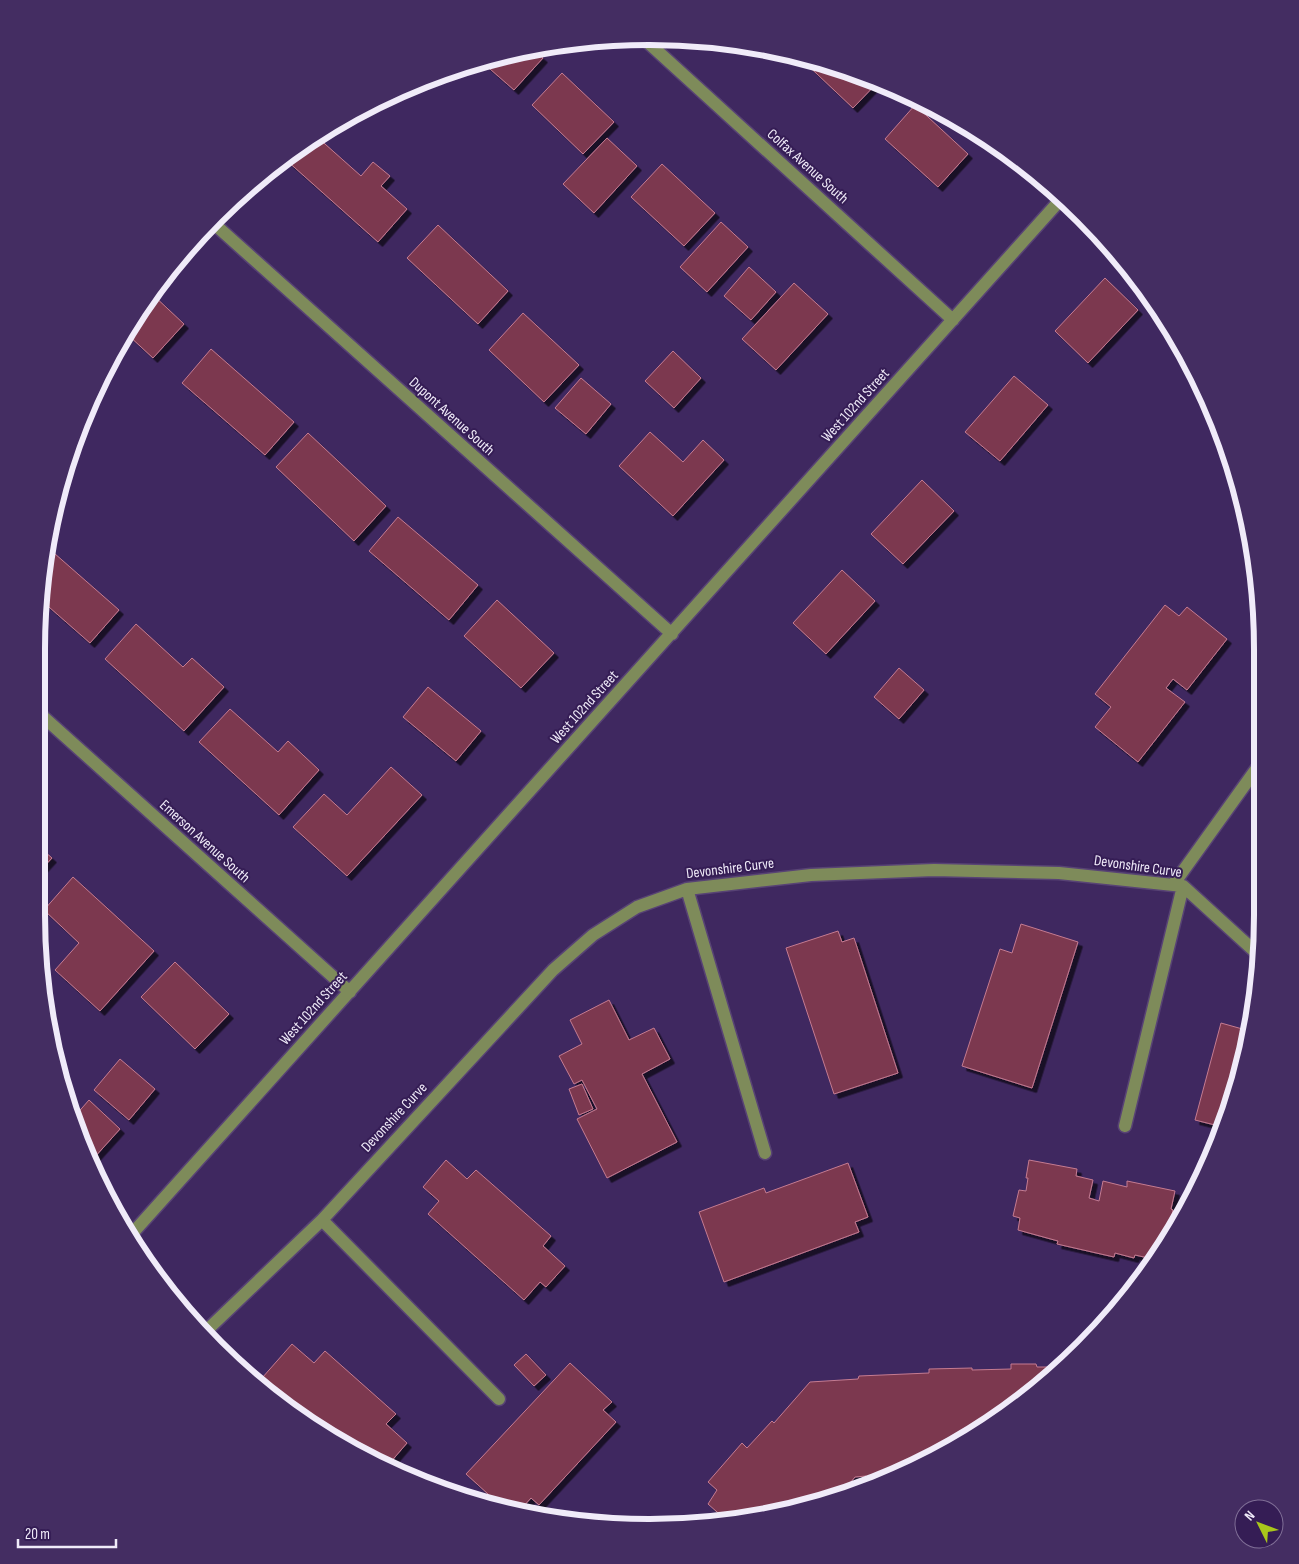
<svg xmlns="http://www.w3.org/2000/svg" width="1299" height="1564" font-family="'Sofia Sans Condensed',sans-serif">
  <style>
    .building { fill: #7b384f; stroke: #c57b91; filter: url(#shadow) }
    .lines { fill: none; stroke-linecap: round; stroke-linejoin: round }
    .minor-casing { stroke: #584375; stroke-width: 15 }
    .minor { stroke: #7e8b5a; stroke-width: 12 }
    .labels { text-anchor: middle; stroke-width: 4; stroke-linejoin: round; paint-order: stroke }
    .street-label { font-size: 15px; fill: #f0ebf9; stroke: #351d55 }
    .rim { fill: none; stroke: #f0ebf9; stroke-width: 6 }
  </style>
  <defs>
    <filter id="shadow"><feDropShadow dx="4.5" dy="4.5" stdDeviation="0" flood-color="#0009"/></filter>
  </defs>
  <rect width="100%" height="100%" fill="#3f2860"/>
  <path class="building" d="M531,48L543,58L514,90L482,62Z
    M799,57L879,81L853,108Z
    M562,73L614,122L583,154L532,105Z
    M915,105L968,154L938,187L885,139Z
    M316,136L361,176L373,162L390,176L381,186L407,209L378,242L285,159Z
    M607,138L637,166L594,213L563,184Z
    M662,164L715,213L684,246L631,197Z
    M721,222L748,247L707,292L680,267Z
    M438,225L508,291L478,324L407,258Z
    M749,267L776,292L751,320L724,296Z
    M1105,278L1138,310L1088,363L1055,331Z
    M794,283L828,314L776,370L742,339Z
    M152,294L184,324L153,358L127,334Z
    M523,313L579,365L544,402L489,350Z
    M211,349L294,422L265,455L182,383Z
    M673,351L701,378L674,408L645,381Z
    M1014,376L1048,405L1000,461L965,432Z
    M581,378L611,404L586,434L555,408Z
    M650,432L683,462L703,440L724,460L673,516L619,466Z
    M308,433L386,506L354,541L276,467Z
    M922,480L954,511L903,564L871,534Z
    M398,517L478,585L449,620L369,551Z
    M46,546L119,610L90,643L41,600V570Z
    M842,570L875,601L826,654L793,623Z
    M497,600L554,653L521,688L464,636Z
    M1165,605L1179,616L1187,607L1227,639L1187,690L1173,679L1166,688L1185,702L1138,762L1095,727L1111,707L1095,694Z
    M136,624L183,667L192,658L224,687L184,731L105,659Z
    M899,668L924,690L899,719L874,697Z
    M428,687L481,731L456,761L403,717Z
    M230,709L278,752L288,741L319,770L279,815L199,742Z
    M391,767L422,795L347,876L293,827L324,794L347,815Z
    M37,845L52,858L37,874Z
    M73,877L154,951L100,1011L55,970L79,943L44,910Z
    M1021,924L1078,942L1032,1088L962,1066L1000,949L1012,953Z
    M838,931L842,942L854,938L898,1073L834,1094L786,948Z
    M175,962L229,1014L195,1049L141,997Z
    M609,1000L629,1040L654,1028L670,1059L642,1074L677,1142L607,1178L577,1119L597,1109L582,1080L574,1084L559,1056L582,1044L570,1020Z
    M1221,1023L1246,1030L1230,1111L1223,1127L1195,1120Z
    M120,1059L155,1089L129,1120L94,1090Z
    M582,1084L593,1109L579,1115L569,1089Z
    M89,1100L120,1129L93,1159L75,1116Z
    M446,1160L467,1179L476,1170L551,1236L543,1246L565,1266L546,1287L540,1282L524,1300L428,1214L439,1201L423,1187Z
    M1029,1160L1077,1169L1076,1176L1093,1180L1089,1198L1099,1201L1103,1181L1127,1187V1181L1175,1191L1171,1209L1173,1210L1167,1240L1162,1247H1160L1153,1259L1135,1255L1134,1258L1115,1253L1114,1257L1057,1244L1058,1241L1018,1230L1020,1218L1013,1216L1019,1190L1026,1191L1028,1178H1026Z
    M848,1163L868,1217L855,1222L859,1232L724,1282L699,1212L764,1188L766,1193Z
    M292,1344L314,1363L325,1351L396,1414L386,1424L407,1443L389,1464L309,1425L274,1396L278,1392L262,1378Z
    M526,1354L546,1375L534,1386L514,1365Z
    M570,1363L612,1402L603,1410L616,1422L539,1505L531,1498L521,1509L499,1504L466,1474Z
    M1011,1364H1036L1037,1367H1056L990,1424L896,1475H886L882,1481L871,1482L866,1476L855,1477L840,1495L769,1516L725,1519L708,1504L717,1490L708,1482L742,1443L747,1448L772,1421L774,1423L810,1382L858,1379L859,1376L929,1373V1369L972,1368V1370L1011,1369Z"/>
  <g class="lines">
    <defs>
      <path id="minor" d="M642,37L953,320
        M211,221L672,634
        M39,713L350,992
        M1173,885L1262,761
        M687,889L765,1153
        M1125,1126L1183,886
        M322,1220L499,1399
        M130,1236L1062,198
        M204,1333L322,1220L553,970L593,935L637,907L687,889L811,875L934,870L1059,873L1183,886L1261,957"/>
    </defs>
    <use href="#minor" class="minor-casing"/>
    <use href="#minor" class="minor"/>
  </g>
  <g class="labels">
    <g class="street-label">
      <text transform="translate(808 166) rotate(42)" y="5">Colfax Avenue South</text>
      <text transform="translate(855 405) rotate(-48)" y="5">West 102nd Street</text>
      <text transform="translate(452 416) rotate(42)" y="5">Dupont Avenue South</text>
      <text transform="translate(584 707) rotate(-48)" y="5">West 102nd Street</text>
      <text transform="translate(205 841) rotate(42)" y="5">Emerson Avenue South</text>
      <text transform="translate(1138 866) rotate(8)" y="5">Devonshire Curve</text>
      <text transform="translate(730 868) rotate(-7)" y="5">Devonshire Curve</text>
      <text transform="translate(313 1008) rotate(-48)" y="5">West 102nd Street</text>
      <text transform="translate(394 1117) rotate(-47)" y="5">Devonshire Curve</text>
    </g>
  </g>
  <path d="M0 0H1299V1564H0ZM649 45H650A604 604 0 0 1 1254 649V915A604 604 0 0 1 650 1519H649A604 604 0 0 1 45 915V649A604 604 0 0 1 649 45Z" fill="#442d62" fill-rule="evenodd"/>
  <path class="rim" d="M649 45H650A604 604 0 0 1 1254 649V915A604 604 0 0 1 650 1519H649A604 604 0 0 1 45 915V649A604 604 0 0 1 649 45Z"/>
  <g transform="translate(1259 1524) rotate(312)"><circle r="24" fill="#351d55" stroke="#806f97"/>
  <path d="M0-4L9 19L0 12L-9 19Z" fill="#a9c71b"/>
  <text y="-8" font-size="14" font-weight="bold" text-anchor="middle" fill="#f0ebf9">N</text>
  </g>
  <path d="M18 1539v8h98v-8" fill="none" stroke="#f0ebf9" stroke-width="2.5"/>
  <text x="25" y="1539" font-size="15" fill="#f0ebf9" stroke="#351d55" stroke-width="4" paint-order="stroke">20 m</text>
</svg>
